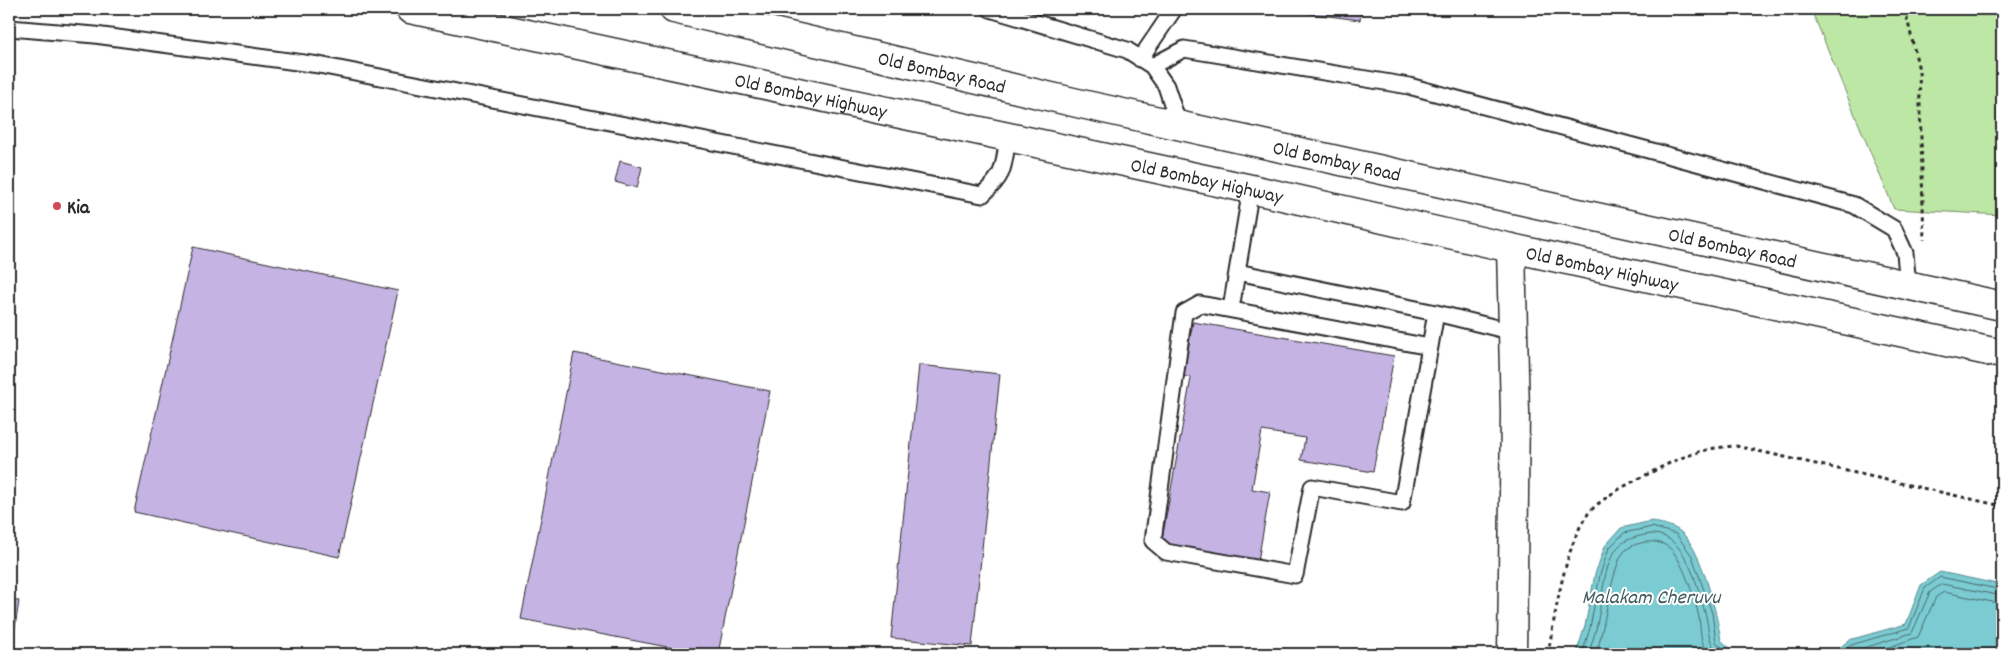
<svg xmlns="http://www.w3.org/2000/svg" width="2011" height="663" font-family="Dekko,sans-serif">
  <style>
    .green { fill: #bde7a4; stroke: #748968 }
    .water { fill: #7acbd2; stroke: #5a8b8f }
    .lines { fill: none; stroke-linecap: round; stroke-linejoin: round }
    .shore { stroke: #4b6b6e; stroke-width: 1 }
    .building { fill: #c5b3e4; stroke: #2b2b2b }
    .lane-casing { stroke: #2b2b2b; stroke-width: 19 }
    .secondary-casing { stroke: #2b2b2b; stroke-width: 31 }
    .primary-casing { stroke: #2b2b2b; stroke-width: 31 }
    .path { stroke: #2b2b2b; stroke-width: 3; stroke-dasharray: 4 4; stroke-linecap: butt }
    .lane { stroke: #fff; stroke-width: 15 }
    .secondary { stroke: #fff; stroke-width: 28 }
    .primary { stroke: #fff; stroke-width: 28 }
    .poi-dot { fill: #d1495b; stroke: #fff; stroke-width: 2 }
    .labels { text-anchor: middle; stroke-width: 4; stroke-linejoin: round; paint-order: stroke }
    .street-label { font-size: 20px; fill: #2b2b2b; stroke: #fff }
    .poi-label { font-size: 20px; font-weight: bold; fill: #2b2b2b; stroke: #fff; text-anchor: start }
    .water-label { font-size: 21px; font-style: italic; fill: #435b5d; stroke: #fff }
  </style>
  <rect width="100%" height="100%" fill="#fff"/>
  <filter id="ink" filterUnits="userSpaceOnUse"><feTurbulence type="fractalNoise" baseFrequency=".02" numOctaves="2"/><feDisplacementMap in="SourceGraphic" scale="10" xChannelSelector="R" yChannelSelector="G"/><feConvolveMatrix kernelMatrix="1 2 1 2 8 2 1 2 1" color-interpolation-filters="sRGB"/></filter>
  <g filter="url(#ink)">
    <path class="green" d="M1811,9H2002V215L1894,209Z"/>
    <path class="water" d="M1652,521C1660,524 1671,525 1678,530C1701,543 1717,615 1721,640L1736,654H1576L1585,626L1595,574L1605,546L1621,528Z
      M1940,572L2002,585V654H1832L1849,640L1906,624L1921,585Z"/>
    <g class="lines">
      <path class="shore" d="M1582,654L1590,628L1600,575L1609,548L1624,533L1652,527L1676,534L1692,556L1712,613L1716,642L1729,654
        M1588,654C1591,646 1594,637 1596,629C1602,606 1602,570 1615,551C1622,540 1632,538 1644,535C1684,526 1697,584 1705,613C1710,629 1706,642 1720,654
        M1596,654C1606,623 1608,588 1620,558C1624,549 1632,545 1641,543C1650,541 1658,541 1667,546C1681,554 1696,601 1699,618C1701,630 1700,644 1708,654
        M1840,654L1851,645L1909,628L1925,588L1940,577L2002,590
        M1850,654L1854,651L1912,633L1930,592L1942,584L2002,596
        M1869,654L1918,637L1936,597L1944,592L2002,604"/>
    </g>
    <path class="building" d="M1273,9H1362L1360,20Z
      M620,161L642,167L637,188L615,182Z
      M193,247L398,291L339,557L134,512Z
      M1193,322L1394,356L1373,472L1301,460L1305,438L1262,431L1252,489L1270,492L1258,561L1161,545L1191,378L1183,376Z
      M574,353L770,391L718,654H704L521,619Z
      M919,365L1000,374L972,646L891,638Z
      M9,600L19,601L14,634L9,635Z
      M9,636H10L14,654H9Z"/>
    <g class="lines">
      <defs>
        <path id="lane" d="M990,9L1127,50L1152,66L1166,86L1179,125
          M9,28L95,35L319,65L982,195C1006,174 1003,167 1008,137
          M1140,59L1174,9
          M1152,66L1184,49L1409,86L1854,205L1894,229L1905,253L1908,286
          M1251,189L1237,272L1436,313L1513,332
          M1231,309L1237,272
          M1430,347L1200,304L1184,313L1153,541L1166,552L1295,575L1312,487L1402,503L1436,313"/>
        <path id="secondary" d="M1511,248L1515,413L1512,654"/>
        <g id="primary">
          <path id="s1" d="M410,9L1251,189L1511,248L2002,354"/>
          <path id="s2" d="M674,9L1086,105L2002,306"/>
        </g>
      </defs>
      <use href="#lane" class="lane-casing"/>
      <use href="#secondary" class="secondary-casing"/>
      <use href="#primary" class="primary-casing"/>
      <path class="path" d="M1905,9L1919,70L1924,240
        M1548,654C1555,615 1564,552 1585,518C1597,499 1630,483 1650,473C1678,458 1704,447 1736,446L2002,506"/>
      <use href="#lane" class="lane"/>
      <use href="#secondary" class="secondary"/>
      <use href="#primary" class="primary"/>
    </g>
  </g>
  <circle class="poi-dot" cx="57" cy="206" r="5"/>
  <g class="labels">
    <g class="street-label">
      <text dy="7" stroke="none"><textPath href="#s2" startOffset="275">Old Bombay Road</textPath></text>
      <text dy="7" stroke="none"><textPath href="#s1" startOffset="410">Old Bombay Highway</textPath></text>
      <text dy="7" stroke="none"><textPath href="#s2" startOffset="680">Old Bombay Road</textPath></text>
      <text dy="7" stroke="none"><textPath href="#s1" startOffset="815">Old Bombay Highway</textPath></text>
      <text dy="7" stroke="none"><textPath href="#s2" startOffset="1085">Old Bombay Road</textPath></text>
      <text dy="7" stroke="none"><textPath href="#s1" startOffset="1220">Old Bombay Highway</textPath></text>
    </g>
    <g class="poi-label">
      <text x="67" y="213">Kia</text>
    </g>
    <g class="water-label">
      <text x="1651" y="603">Malakam Cheruvu</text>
    </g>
  </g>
  <rect width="2011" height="663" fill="none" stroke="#fff" stroke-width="30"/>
  <rect x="15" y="15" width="1981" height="633" fill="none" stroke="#2b2b2b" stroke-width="2" filter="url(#ink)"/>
</svg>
